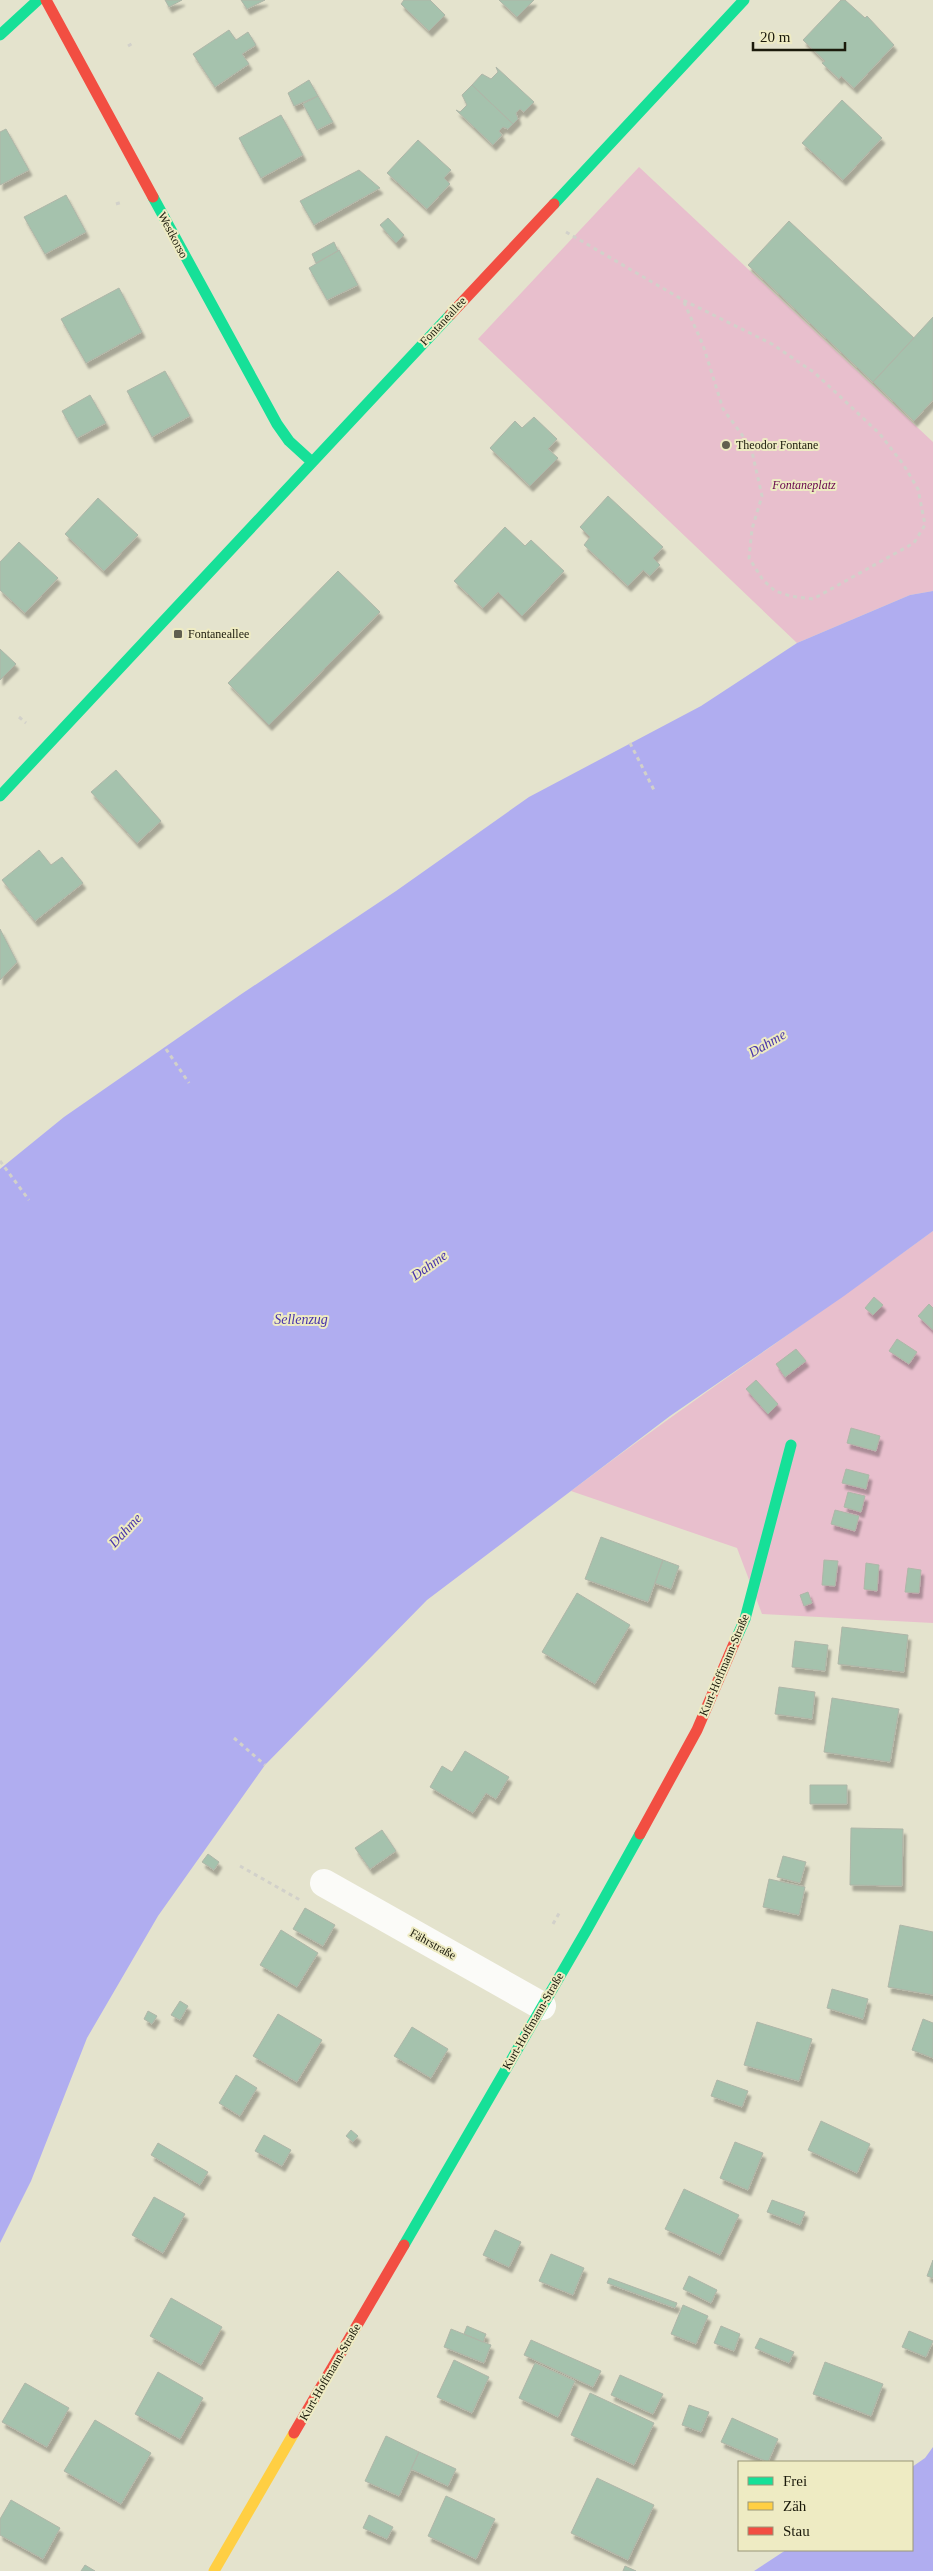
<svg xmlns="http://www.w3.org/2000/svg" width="933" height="2571" font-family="Georgia,serif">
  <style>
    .green { fill: #e8bfcd }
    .water { fill: #b0adf0 }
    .building { fill: #a5c2ad; stroke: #afb6a8; filter: url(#shadow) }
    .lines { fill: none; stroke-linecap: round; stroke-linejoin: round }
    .path { stroke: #d2d1ca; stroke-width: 3; stroke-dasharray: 4 4; stroke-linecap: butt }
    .street { stroke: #fbfbf8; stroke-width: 28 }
    .fast { stroke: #16e098; stroke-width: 11 }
    .slow { stroke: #ffcf43; stroke-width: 11 }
    .jam { stroke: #f24e42; stroke-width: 11 }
    .poi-dot { fill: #61604f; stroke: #eeebc3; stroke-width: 2 }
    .labels { text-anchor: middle; stroke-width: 4; stroke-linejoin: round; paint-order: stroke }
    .street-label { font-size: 12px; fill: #1b1a0b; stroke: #eeebc3 }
    .poi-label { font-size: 12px; fill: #1b1a0b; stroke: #eeebc3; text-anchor: start }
    .park-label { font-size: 12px; font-style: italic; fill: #66034b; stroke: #eeebc3 }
    .water-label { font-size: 14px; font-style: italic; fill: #4733aa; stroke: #eeebc3 }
  </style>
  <defs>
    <filter id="shadow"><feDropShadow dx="3" dy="5.5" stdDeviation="1" flood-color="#0004"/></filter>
  </defs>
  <rect width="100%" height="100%" fill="#e4e3cd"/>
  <path class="green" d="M639,167L933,442V591L910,595L797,643L478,339Z
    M933,1231V1623L762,1614L737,1548L571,1491C690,1401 813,1319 933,1231Z"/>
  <path class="water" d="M933,591V1231L844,1296L670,1416L427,1600L265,1765L158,1916L87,2038L31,2181L0,2243V1169L64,1117L240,995L396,891L529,797L701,706L797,643L910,595Z
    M933,2447V2571H754L786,2550H912V2467L925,2458Z"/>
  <path class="building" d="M165,0H182L169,7Z
    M241,0H265L247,9Z
    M404,0H430L445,15L429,31L401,4Z
    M499,0H534L517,17Z
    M841,0H845L865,18L867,16L894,45L854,88L841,76L839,79L822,63L825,61L803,40Z
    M229,30L236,40L248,32L256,45L242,54L249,64L215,87L193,54Z
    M496,67L534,102L524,112L520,109L516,113L518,119L513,124L472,85L482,74L491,79L498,72Z
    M309,80L318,96L294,106L288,93Z
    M472,85L513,124L508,129L503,127L499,131L502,135L493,145L456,110L460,112L467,105L462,95Z
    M318,96L333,122L317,130L303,104Z
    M842,100L882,138L843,180L802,143Z
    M281,115L303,155L261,178L239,138Z
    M6,129L29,170L0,185V132Z
    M418,140L451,170L444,178L450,184L427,209L387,173Z
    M359,170L380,188L314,225L300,201Z
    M66,195L86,232L45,254L24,217Z
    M388,218L404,235L396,243L380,225Z
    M789,221L914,338L873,382L748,265Z
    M334,242L338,251L316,263L312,254Z
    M339,250L358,285L327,300L309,268Z
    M119,288L142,332L86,363L61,319Z
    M933,317V400L914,421L873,382Z
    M165,371L190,416L152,437L127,391Z
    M90,395L106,423L77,438L62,411Z
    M534,417L557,439L548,449L558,458L530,486L490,448L515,421L522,428Z
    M608,496L663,547L653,558L660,565L650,576L643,570L628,586L584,545L590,537L580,527Z
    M98,498L138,535L104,571L65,534Z
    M505,527L525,546L531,540L564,571L522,616L498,592L483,608L454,581Z
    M19,542L58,578L25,613L0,590V562Z
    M338,571L380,612L269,725L228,683Z
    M0,649L16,664L0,680Z
    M116,770L161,821L137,843L91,792Z
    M39,850L51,865L62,857L83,883L35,921L2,880Z
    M0,929L17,962L0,980Z
    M874,1297L883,1305L873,1315L865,1308Z
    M929,1304L933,1308V1330L918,1316Z
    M897,1339L917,1352L909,1364L889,1351Z
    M796,1349L806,1361L785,1377L776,1364Z
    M756,1380L778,1404L768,1414L746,1389Z
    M851,1428L880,1436L876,1451L847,1443Z
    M846,1469L869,1475L866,1489L842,1483Z
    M848,1492L865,1496L861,1512L844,1507Z
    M835,1510L859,1516L855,1531L831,1524Z
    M601,1537L663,1560L648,1602L585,1579Z
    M663,1560L679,1566L671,1589L655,1583Z
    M824,1560L838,1561L835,1586L822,1585Z
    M866,1563L879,1565L877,1591L864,1589Z
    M908,1568L921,1570L919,1593L905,1592Z
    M808,1592L812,1603L804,1606L800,1595Z
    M577,1593L630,1625L595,1684L542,1652Z
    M842,1627L908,1635L904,1672L838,1664Z
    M795,1641L828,1645L825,1671L792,1667Z
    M779,1687L815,1692L812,1719L775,1714Z
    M832,1698L899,1709L890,1762L824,1752Z
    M465,1751L509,1777L496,1799L486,1793L473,1813L430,1787L442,1766L452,1772Z
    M810,1785H847V1804H810Z
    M851,1828L903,1829L902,1886L850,1885Z
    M382,1830L396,1851L370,1869L355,1848Z
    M208,1854L219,1862L214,1870L202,1862Z
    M783,1856L806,1862L800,1883L777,1877Z
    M769,1879L805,1887L799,1915L763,1907Z
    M305,1908L335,1925L323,1946L293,1929Z
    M900,1925L933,1932V1995L888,1987Z
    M281,1930L318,1953L297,1987L260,1965Z
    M832,1989L868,1999L863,2019L827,2008Z
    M180,2001L188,2006L180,2020L171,2015Z
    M148,2011L157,2016L152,2024L144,2019Z
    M278,2014L322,2040L297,2082L253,2056Z
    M923,2019L933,2023V2058L912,2050Z
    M757,2022L812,2039L799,2081L744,2065Z
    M412,2027L448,2049L431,2078L394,2056Z
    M236,2075L257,2088L240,2116L219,2103Z
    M717,2080L748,2091L742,2107L711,2096Z
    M821,2121L870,2144L857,2173L808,2150Z
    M351,2130L358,2136L353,2142L346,2136Z
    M264,2135L291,2150L282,2166L255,2151Z
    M735,2142L763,2153L748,2190L720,2178Z
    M158,2143L208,2172L200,2185L151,2155Z
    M684,2189L739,2215L720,2255L665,2229Z
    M154,2197L185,2214L163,2253L132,2235Z
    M772,2200L805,2212L800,2225L767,2212Z
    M495,2230L521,2242L509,2267L483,2255Z
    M551,2254L584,2268L573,2295L539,2281Z
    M933,2260V2278L927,2276Z
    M689,2276L717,2290L711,2303L683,2289Z
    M609,2278L677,2303L675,2308L607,2283Z
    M171,2298L222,2327L201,2365L150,2336Z
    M683,2305L708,2316L696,2344L671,2334Z
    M467,2326L486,2334L483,2342L464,2334Z
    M721,2326L740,2334L734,2351L714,2343Z
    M451,2329L491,2345L484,2363L444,2347Z
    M909,2331L933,2341L926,2357L902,2347Z
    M760,2338L794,2352L789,2363L755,2348Z
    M531,2340L601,2371L593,2387L524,2355Z
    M454,2360L489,2377L472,2413L437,2397Z
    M825,2362L883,2384L871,2416L813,2394Z
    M535,2363L575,2381L558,2417L519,2398Z
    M158,2372L203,2398L180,2439L135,2414Z
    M620,2375L663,2394L653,2414L611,2395Z
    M25,2383L69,2408L47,2447L2,2422Z
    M590,2393L654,2423L634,2465L571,2435Z
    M689,2405L709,2412L701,2432L682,2425Z
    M732,2418L778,2439L768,2462L721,2442Z
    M95,2420L151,2453L121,2504L64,2471Z
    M386,2436L419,2452L399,2496L365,2481Z
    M419,2452L456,2469L448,2486L411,2469Z
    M597,2478L654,2505L628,2560L571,2533Z
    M446,2496L495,2519L476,2559L428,2536Z
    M11,2500L60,2528L43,2559L0,2535V2519Z
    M369,2515L393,2527L387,2539L363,2528Z
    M85,2565L95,2571H81Z
    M625,2566L636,2571H623Z"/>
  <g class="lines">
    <path class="path" d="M128,46L135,42
      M116,204L122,202
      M566,232L683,300L772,344L815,373L880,434L903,464L918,489L925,525L914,543L813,599L790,596L775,591L763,580L749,558L752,529L762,496L751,447L723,409L703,345L683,300
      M19,717L26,723
      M630,743L655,792
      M166,1049L189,1083
      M0,1161L29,1200
      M234,1738L265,1765
      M240,1866L300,1900
      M553,1924L561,1910"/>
    <path class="street" d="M324,1883L542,2006"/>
    <path class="fast" d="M0,35L38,0
      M153,197L277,424L289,441L312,462
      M554,204L744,0
      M0,796L450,315
      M736,1639L745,1619L791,1445
      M404,2245L586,1931L640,1834"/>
    <path class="slow" d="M214,2571L294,2433"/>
    <path class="jam" d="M46,0L153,197
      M450,315L554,204
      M640,1834L697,1730L736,1639
      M294,2433L404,2245"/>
  </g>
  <g class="poi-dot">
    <circle cx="726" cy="445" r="5"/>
    <rect x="173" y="629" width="10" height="10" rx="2.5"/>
  </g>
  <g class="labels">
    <g class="street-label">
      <text transform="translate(173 235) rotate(62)" y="4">Westkorso</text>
      <text transform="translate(443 321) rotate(-47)" y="4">Fontaneallee</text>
      <text transform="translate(724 1665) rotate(-67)" y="4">Kurt-Hoffmann-Straße</text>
      <text transform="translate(433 1944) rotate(29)" y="4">Fährstraße</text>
      <text transform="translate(533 2021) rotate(-60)" y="4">Kurt-Hoffmann-Straße</text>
      <text transform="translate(330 2372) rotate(-60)" y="4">Kurt-Hoffmann-Straße</text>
    </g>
    <g class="poi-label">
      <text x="736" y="449">Theodor Fontane</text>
      <text x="188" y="638">Fontaneallee</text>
    </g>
    <g class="park-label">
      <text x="804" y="489">Fontaneplatz</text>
    </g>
    <g class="water-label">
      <text transform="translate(767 1043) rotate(-30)" y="5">Dahme</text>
      <text transform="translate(429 1265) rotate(-35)" y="5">Dahme</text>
      <text x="301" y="1324">Sellenzug</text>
      <text transform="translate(125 1530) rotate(-47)" y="5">Dahme</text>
    </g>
  </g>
  <rect x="738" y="2461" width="175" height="90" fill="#eeebc3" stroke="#9a9779"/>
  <rect x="748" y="2477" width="25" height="8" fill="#16e098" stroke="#9a9779"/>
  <text x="783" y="2486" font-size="15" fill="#1b1a0b">Frei</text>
  <rect x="748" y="2502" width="25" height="8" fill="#ffcf43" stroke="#9a9779"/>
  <text x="783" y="2511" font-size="15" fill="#1b1a0b">Zäh</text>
  <rect x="748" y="2527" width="25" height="8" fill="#f24e42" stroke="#9a9779"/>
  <text x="783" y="2536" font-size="15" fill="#1b1a0b">Stau</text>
  <path d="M753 42v8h92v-8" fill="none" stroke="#1b1a0b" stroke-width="2.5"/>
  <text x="760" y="42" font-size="15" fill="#1b1a0b" stroke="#eeebc3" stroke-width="4" paint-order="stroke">20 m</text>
</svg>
